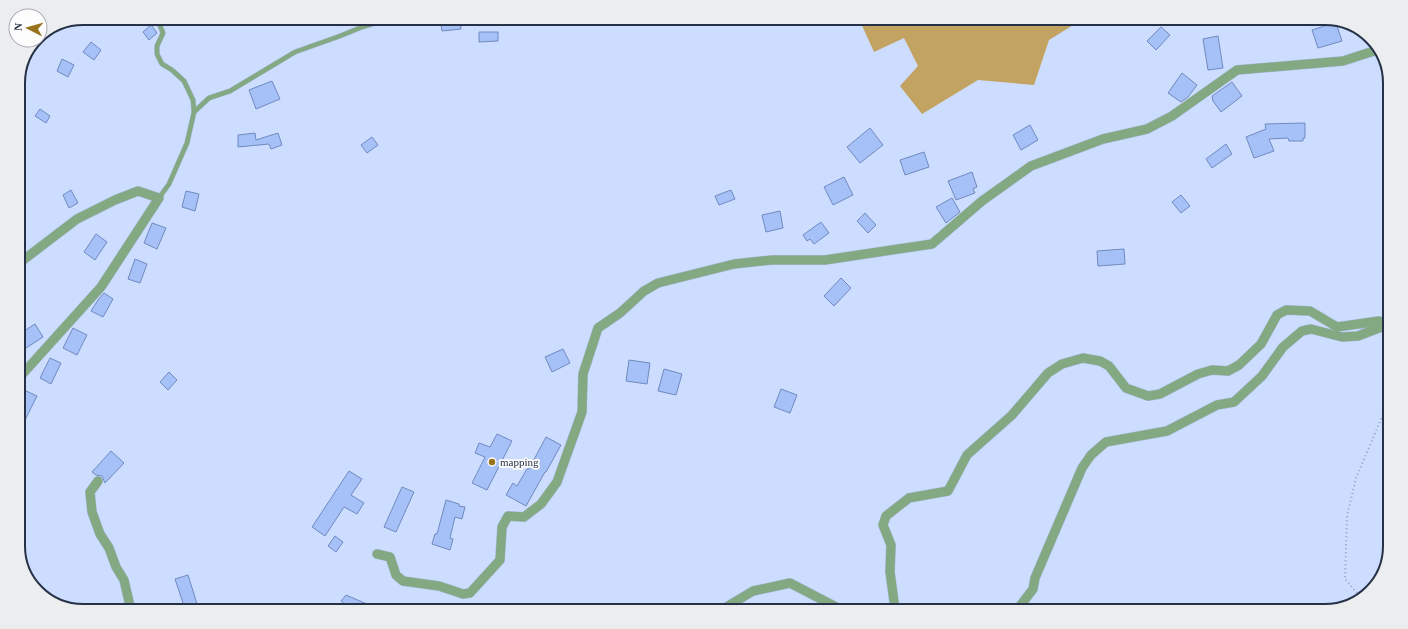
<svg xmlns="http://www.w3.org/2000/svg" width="1408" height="629" font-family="Georgia,serif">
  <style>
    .forest { fill: #c3a361 }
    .building { fill: #a6c1f8; stroke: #718abe }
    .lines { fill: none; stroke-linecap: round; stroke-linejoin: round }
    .lane-casing { stroke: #abbada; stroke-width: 5.5 }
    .street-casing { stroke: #abbada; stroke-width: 10 }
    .path { stroke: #909fbd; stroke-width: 2; stroke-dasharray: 1 3; stroke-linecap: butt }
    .lane { stroke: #83a983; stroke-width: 4.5 }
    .street { stroke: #83a983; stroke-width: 9 }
    .poi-dot { fill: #97731c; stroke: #fdfdfd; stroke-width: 1.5 }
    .labels { text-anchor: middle; stroke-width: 3.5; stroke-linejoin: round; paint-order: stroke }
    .poi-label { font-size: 11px; fill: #263046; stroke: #fdfdfd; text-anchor: start }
    .rim { fill: none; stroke: #263046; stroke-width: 2 }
  </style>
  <rect width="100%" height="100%" fill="#cdf"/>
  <path class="forest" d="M860,21L1078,22L1049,40L1034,85L978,80L922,114L900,86L918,66L904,38L874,52Z"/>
  <path class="building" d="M440,19L460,20L461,29L442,31Z
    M1334,23H1336L1342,41L1318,48L1312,30Z
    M151,25L157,33L149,40L143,32Z
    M1161,27L1170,35L1156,50L1147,41Z
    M479,32H498V41L479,42Z
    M1218,36L1223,68L1208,70L1203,39Z
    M91,42L101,50L94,60L83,52Z
    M62,59L74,65L68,77L57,71Z
    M1182,73L1197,85L1188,97L1181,102L1168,93Z
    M272,81L280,99L256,109L249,90Z
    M1232,82L1242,96L1221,112L1213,101L1212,96Z
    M40,109L50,116L46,123L35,116Z
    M1305,123V138H1303V141H1289L1288,138L1269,139L1274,151L1254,158L1246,137L1266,129L1265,124Z
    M1030,125L1038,140L1021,150L1013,135Z
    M870,128L883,145L860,163L847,147Z
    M255,133L256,140L278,133L282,145L271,149L269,144L238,147V135Z
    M372,137L378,145L367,153L361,145Z
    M1226,144L1232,154L1212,168L1206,159Z
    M924,152L929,167L905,175L900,160Z
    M972,172L977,187L973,189L975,193L956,200L948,181Z
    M844,177L853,195L833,205L824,187Z
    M71,190L78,203L69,208L63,195Z
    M731,190L735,199L719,205L715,196Z
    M186,191L199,194L195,211L182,207Z
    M1181,195L1190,206L1181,213L1172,202Z
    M952,198L960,212L946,223L936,207Z
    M780,211L783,228L766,232L762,215Z
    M865,213L876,225L868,233L857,221Z
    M821,222L829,233L814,244L810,239L807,241L803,235Z
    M152,223L166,228L157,249L144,243Z
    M96,234L107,242L95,260L84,252Z
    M1124,249L1125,264L1098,266L1097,251Z
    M135,259L147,264L140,283L128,279Z
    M841,278L851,288L834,306L824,296Z
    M104,293L113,299L103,317L91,311L98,300Z
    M35,324L43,337L23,350L18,343V335Z
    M73,328L87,335L77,355L63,348Z
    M563,349L570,363L552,372L545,357Z
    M50,358L61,363L51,384L40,378Z
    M629,360L650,363L647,384L626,381Z
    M664,369L682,374L676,395L658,391Z
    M169,372L177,380L168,390L160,382Z
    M22,389L37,396L25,420L18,416V397Z
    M781,389L797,395L790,413L774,407Z
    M497,434L512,441L487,490L472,483L485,457L475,453L479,443L490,447Z
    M546,437L561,445L546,472H545L526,506L506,495L513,483L517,486L527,469H529Z
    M111,451L124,463L105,483L102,476L96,475L92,472Z
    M349,471L362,479L351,495L364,503L357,514L344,507L325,536L312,527Z
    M402,487L414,492L396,532L384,527Z
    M446,500L459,504V506L465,507L462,519L455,517L450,538L453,539L450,550L432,544L435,534H437Z
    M335,536L343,542L336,552L328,546Z
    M188,575L198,607L184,606L175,579Z
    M346,595L374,607H348L341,601Z"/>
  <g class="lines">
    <defs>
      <path id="lane" d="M157,18L163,33L157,46V54L162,64L172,70L184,81L193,100L194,112
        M159,198L169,184L187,143L194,112L209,98L230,91L295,52L340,36L362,27L388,19"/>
      <path id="street" d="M18,264L77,219L115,200L138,191L159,198L101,287L18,379
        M98,481L90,492L92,512L100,534L109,548L116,567L124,580L130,606
        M377,554L390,557L396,575L403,581L439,586L463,594L470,593L500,560L502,527L508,516L524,517L541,504L557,482L582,412L583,374L598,328L620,313L644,291L658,283L734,264L772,260H825L932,244L982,201L1031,166L1103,139L1147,129L1172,116L1237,70L1343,61L1380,49
        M723,609L753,591L790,583L840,609
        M895,609L890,572L891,545L883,525L886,516L909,498L948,491L967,455L1012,415L1048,373L1062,364L1083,358L1100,361L1109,366L1126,388L1148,396L1160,394L1198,374L1212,370L1228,371L1239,365L1261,344L1277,315L1286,310L1310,311L1337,327L1379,321L1384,326L1358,336L1342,337L1311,329L1302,331L1283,347L1262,376L1234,402L1217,405L1167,431L1106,442L1091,455L1082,468L1035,578L1033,589L1017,610"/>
    </defs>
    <use href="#lane" class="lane-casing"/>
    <use href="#street" class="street-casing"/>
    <path class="path" d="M1362,599L1345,579L1347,516L1356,478L1387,405"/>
    <use href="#lane" class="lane"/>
    <use href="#street" class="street"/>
  </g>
  <circle class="poi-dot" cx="492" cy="462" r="4"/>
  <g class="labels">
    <g class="poi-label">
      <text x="500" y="466">mapping</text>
    </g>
  </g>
  <path d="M0 0H1408V629H0ZM83 25H1325A58 58 0 0 1 1383 83V546A58 58 0 0 1 1325 604H83A58 58 0 0 1 25 546V83A58 58 0 0 1 83 25Z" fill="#ecedee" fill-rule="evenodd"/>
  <path class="rim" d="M83 25H1325A58 58 0 0 1 1383 83V546A58 58 0 0 1 1325 604H83A58 58 0 0 1 25 546V83A58 58 0 0 1 83 25Z"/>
  <g transform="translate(28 28) rotate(276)"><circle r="19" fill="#fdfdfd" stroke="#a7abb4"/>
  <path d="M0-3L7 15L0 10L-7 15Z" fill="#97731c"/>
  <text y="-6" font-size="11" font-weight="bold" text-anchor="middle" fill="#263046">N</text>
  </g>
</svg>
